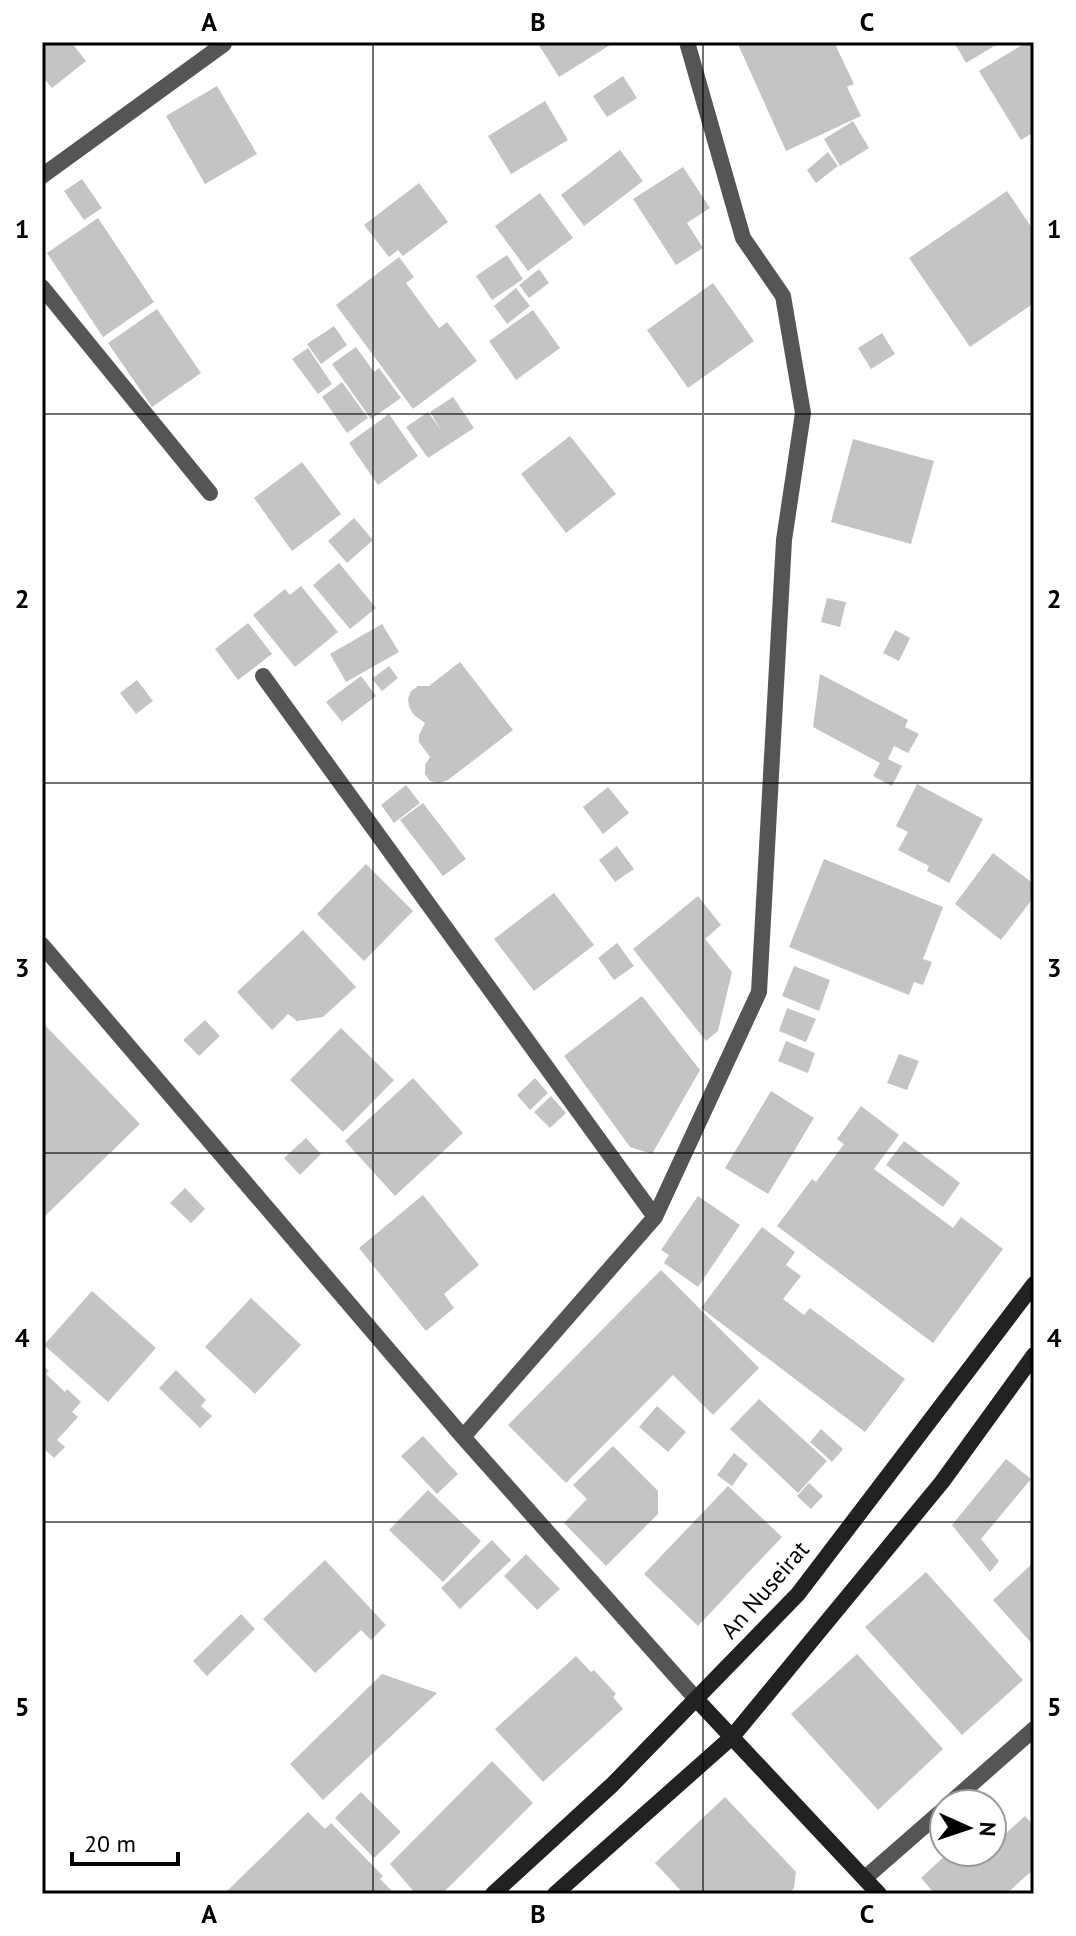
<svg xmlns="http://www.w3.org/2000/svg" width="1076" height="1936" font-family="'PT Sans',sans-serif">
  <style>
    .building { fill: #c4c4c4 }
    .lines { fill: none; stroke-linecap: round; stroke-linejoin: round }
    .street { stroke: #555; stroke-width: 16 }
    .secondary { stroke: #222; stroke-width: 16 }
    .grid { fill: none; stroke: #000; stroke-width: 2; stroke-opacity: 0.55 }
    .labels { text-anchor: middle; stroke-width: 6; stroke-linejoin: round; paint-order: stroke }
    .street-label { font-size: 24px; fill: #000; stroke: #fff }
    .neatline { fill: none; stroke: #000; stroke-width: 3 }
    .grid-label { font-size: 26px; text-anchor: middle; font-weight: bold; fill: #000 }
  </style>
  <rect width="100%" height="100%" fill="#fff"/>
  <path class="building" d="M42,42H71L86,61L52,88L42,76Z
    M537,42H615L559,77Z
    M737,42H834L854,84L847,87L861,116L786,151Z
    M954,42H1001L966,63Z
    M1027,42H1034V132L1021,140L979,71Z
    M623,76L637,98L607,117L593,96Z
    M217,86L257,154L205,184L166,116Z
    M545,101L568,140L511,174L488,136Z
    M853,121L869,148L840,166L824,139Z
    M620,150L643,181L584,226L561,195Z
    M828,152L838,166L816,183L807,170Z
    M683,167L710,208L687,223L703,248L676,265L633,199Z
    M82,179L102,208L84,220L64,191Z
    M419,183L448,222L403,256L398,250L389,257L364,225Z
    M1007,191L1034,231V303L970,347L909,258Z
    M540,193L573,238L528,271L495,226Z
    M98,218L154,302L103,337L47,253Z
    M507,255L523,279L492,300L476,276Z
    M399,257L414,277L406,283L439,328L447,322L477,361L413,409L336,305Z
    M539,269L549,283L529,298L519,285Z
    M713,283L754,341L688,388L647,330Z
    M516,288L530,306L507,324L494,306Z
    M157,309L201,373L152,407L108,343Z
    M533,310L560,348L516,380L489,341Z
    M334,326L347,345L321,364L307,344Z
    M882,333L895,354L871,369L858,348Z
    M356,347L374,372L379,368L401,398L371,419L332,364Z
    M308,348L332,384L318,394L292,359Z
    M342,382L368,418L347,433L322,397Z
    M453,397L474,428L428,458L406,427L428,412L441,430L430,412Z
    M389,414L418,456L378,485L349,443Z
    M570,436L616,494L566,533L521,474Z
    M853,439L934,461L911,544L831,522Z
    M302,462L341,514L292,551L254,498Z
    M354,518L373,540L347,563L328,541Z
    M339,563L376,608L350,629L313,585Z
    M301,586L338,632L295,667L253,615L285,589L290,595Z
    M827,598L846,602L840,627L821,622Z
    M248,623L272,654L238,680L215,649Z
    M382,624L399,652L346,682L330,654Z
    M895,630L910,638L899,661L883,653Z
    M460,662L513,730L448,780L439,783L430,781L425,774V765L430,757L419,742V735L425,723L414,715L409,707L408,699L411,691L418,686H429Z
    M389,666L398,678L382,691L372,679Z
    M820,674L908,720L905,727L919,734L908,753L894,746L888,759L902,766L892,786L873,776L880,763L813,727Z
    M361,676L376,696L342,722L326,702Z
    M137,680L153,701L136,714L120,693Z
    M917,784L983,819L949,883L927,871L929,866L898,850L908,832L896,826Z
    M406,785L420,803L394,823L381,805Z
    M608,787L629,813L603,834L583,807Z
    M423,803L466,859L443,876L400,820Z
    M617,846L634,869L615,882L599,860Z
    M993,853L1034,884V897L1001,940L955,904Z
    M824,859L943,907L923,959L932,962L923,985L914,982L909,995L789,947Z
    M366,864L413,911L364,961L317,914Z
    M554,893L594,945L534,991L494,939Z
    M698,896L721,925L705,939L732,972L718,1031L706,1041L633,949Z
    M303,930L356,987L323,1017L297,1021L288,1014L272,1030L237,992Z
    M617,943L634,966L614,980L598,958Z
    M794,966L830,980L819,1011L782,996Z
    M642,996L700,1070L652,1154L630,1147L564,1056Z
    M787,1008L816,1019L806,1042L779,1031Z
    M205,1020L220,1036L199,1056L183,1040Z
    M42,1022L140,1124L46,1215L42,1210Z
    M341,1028L394,1080L343,1132L290,1080Z
    M786,1041L815,1053L808,1073L778,1061Z
    M899,1054L919,1061L907,1090L887,1083Z
    M413,1078L463,1133L395,1196L345,1141Z
    M535,1078L548,1093L530,1110L517,1095Z
    M771,1091L814,1118L768,1194L725,1168Z
    M551,1096L566,1113L550,1128L534,1112Z
    M861,1106L899,1135L874,1169L953,1228L961,1217L1003,1249L933,1343L777,1226L812,1179L816,1182L844,1144L837,1139Z
    M306,1138L321,1154L300,1175L284,1158Z
    M904,1141L960,1183L943,1207L886,1165Z
    M185,1188L205,1209L191,1223L170,1203Z
    M423,1195L479,1265L444,1294L454,1308L426,1331L359,1248Z
    M698,1196L740,1225L698,1287L664,1263L669,1255L661,1250Z
    M762,1227L795,1252L786,1265L801,1276L783,1299L804,1315L810,1308L905,1379L865,1432L701,1308Z
    M661,1270L759,1368L713,1415L673,1375L566,1483L508,1425Z
    M92,1291L156,1348L108,1402L44,1345Z
    M251,1298L301,1345L255,1394L205,1347Z
    M42,1365L49,1371L46,1374L65,1392L67,1389L81,1402L72,1412L78,1417L57,1440L65,1447L54,1458L42,1447Z
    M176,1370L206,1400L201,1406L212,1416L200,1428L159,1388Z
    M759,1399L827,1461L798,1493L730,1429Z
    M657,1406L686,1432L668,1452L639,1427Z
    M821,1429L843,1449L832,1462L810,1442Z
    M423,1436L458,1474L437,1494L401,1456Z
    M613,1446L658,1491V1514L606,1566L564,1523L587,1499L573,1485Z
    M734,1453L748,1464L732,1486L717,1475Z
    M1006,1459L1031,1479L981,1539L999,1561L990,1572L952,1525Z
    M809,1483L823,1496L811,1509L797,1496Z
    M728,1486L782,1537L698,1626L644,1574Z
    M428,1490L481,1541L443,1582L389,1530Z
    M492,1540L511,1560L460,1609L441,1588Z
    M526,1554L560,1589L537,1610L504,1576Z
    M325,1560L386,1625L371,1640L361,1630L315,1673L263,1619Z
    M1034,1562V1646L993,1600Z
    M926,1572L1023,1680L962,1735L865,1627Z
    M241,1614L255,1629L207,1676L193,1661Z
    M857,1654L943,1749L878,1810L791,1714Z
    M576,1656L591,1672L594,1670L616,1694L613,1697L623,1709L543,1782L495,1729Z
    M382,1674L437,1693L323,1800L290,1764Z
    M492,1761L533,1803L442,1894H416L390,1864Z
    M361,1792L401,1832L374,1858L335,1818Z
    M725,1797L796,1872L794,1888L788,1894H684L655,1863Z
    M308,1812L325,1829L331,1823L383,1876L380,1879L395,1894H224Z
    M1025,1816L1034,1826V1869L1006,1894H935L921,1878L949,1852H992V1823L1004,1835Z"/>
  <g class="lines">
    <path class="street" d="M42,176L224,44
      M42,287L210,493
      M263,676L655,1217
      M42,945L463,1437L697,1700
      M463,1437L655,1217L759,992L784,540L803,413L783,296L743,238L687,42
      M949,1804L1034,1729
      M865,1878L944,1809"/>
    <path class="secondary" d="M697,1700L879,1894
      M493,1894L612,1785L798,1594L1034,1284
      M555,1894L732,1737L942,1482L1034,1355"/>
  </g>
  <path class="grid" d="M373,42V1894M703,42V1894M42,414H1034M42,783H1034M42,1153H1034M42,1522H1034"/>
  <g class="labels">
    <g class="street-label">
      <text transform="translate(765 1590) rotate(-49)" y="8">An Nuseirat</text>
    </g>
  </g>
  <rect width="1076" height="1936" fill="none" stroke="#ffffff" stroke-width="88"/>
  <g transform="translate(968 1828) rotate(93)"><circle r="38" fill="#ffffff" stroke="#999999" stroke-width="2"/>
  <path d="M0-6L14 30L0 20L-14 30Z" fill="#000000"/>
  <text y="-12" font-size="22" font-weight="bold" text-anchor="middle" fill="#000000">N</text>
  </g>
  <path d="M72 1852v12h106v-12" fill="none" stroke="#000000" stroke-width="4"/>
  <text x="84" y="1852" font-size="24" fill="#000000" stroke="#ffffff" stroke-width="6" paint-order="stroke">20 m</text>
  <rect x="44" y="44" width="988" height="1848" class="neatline"/>
  <g class="grid-label">
    <text x="209" y="31">A</text>
    <text x="538" y="31">B</text>
    <text x="867" y="31">C</text>
    <text x="22" y="238">1</text>
    <text x="1054" y="238">1</text>
    <text x="22" y="608">2</text>
    <text x="1054" y="608">2</text>
    <text x="22" y="977">3</text>
    <text x="1054" y="977">3</text>
    <text x="22" y="1347">4</text>
    <text x="1054" y="1347">4</text>
    <text x="22" y="1716">5</text>
    <text x="1054" y="1716">5</text>
    <text x="209" y="1923">A</text>
    <text x="538" y="1923">B</text>
    <text x="867" y="1923">C</text>
  </g>
</svg>
